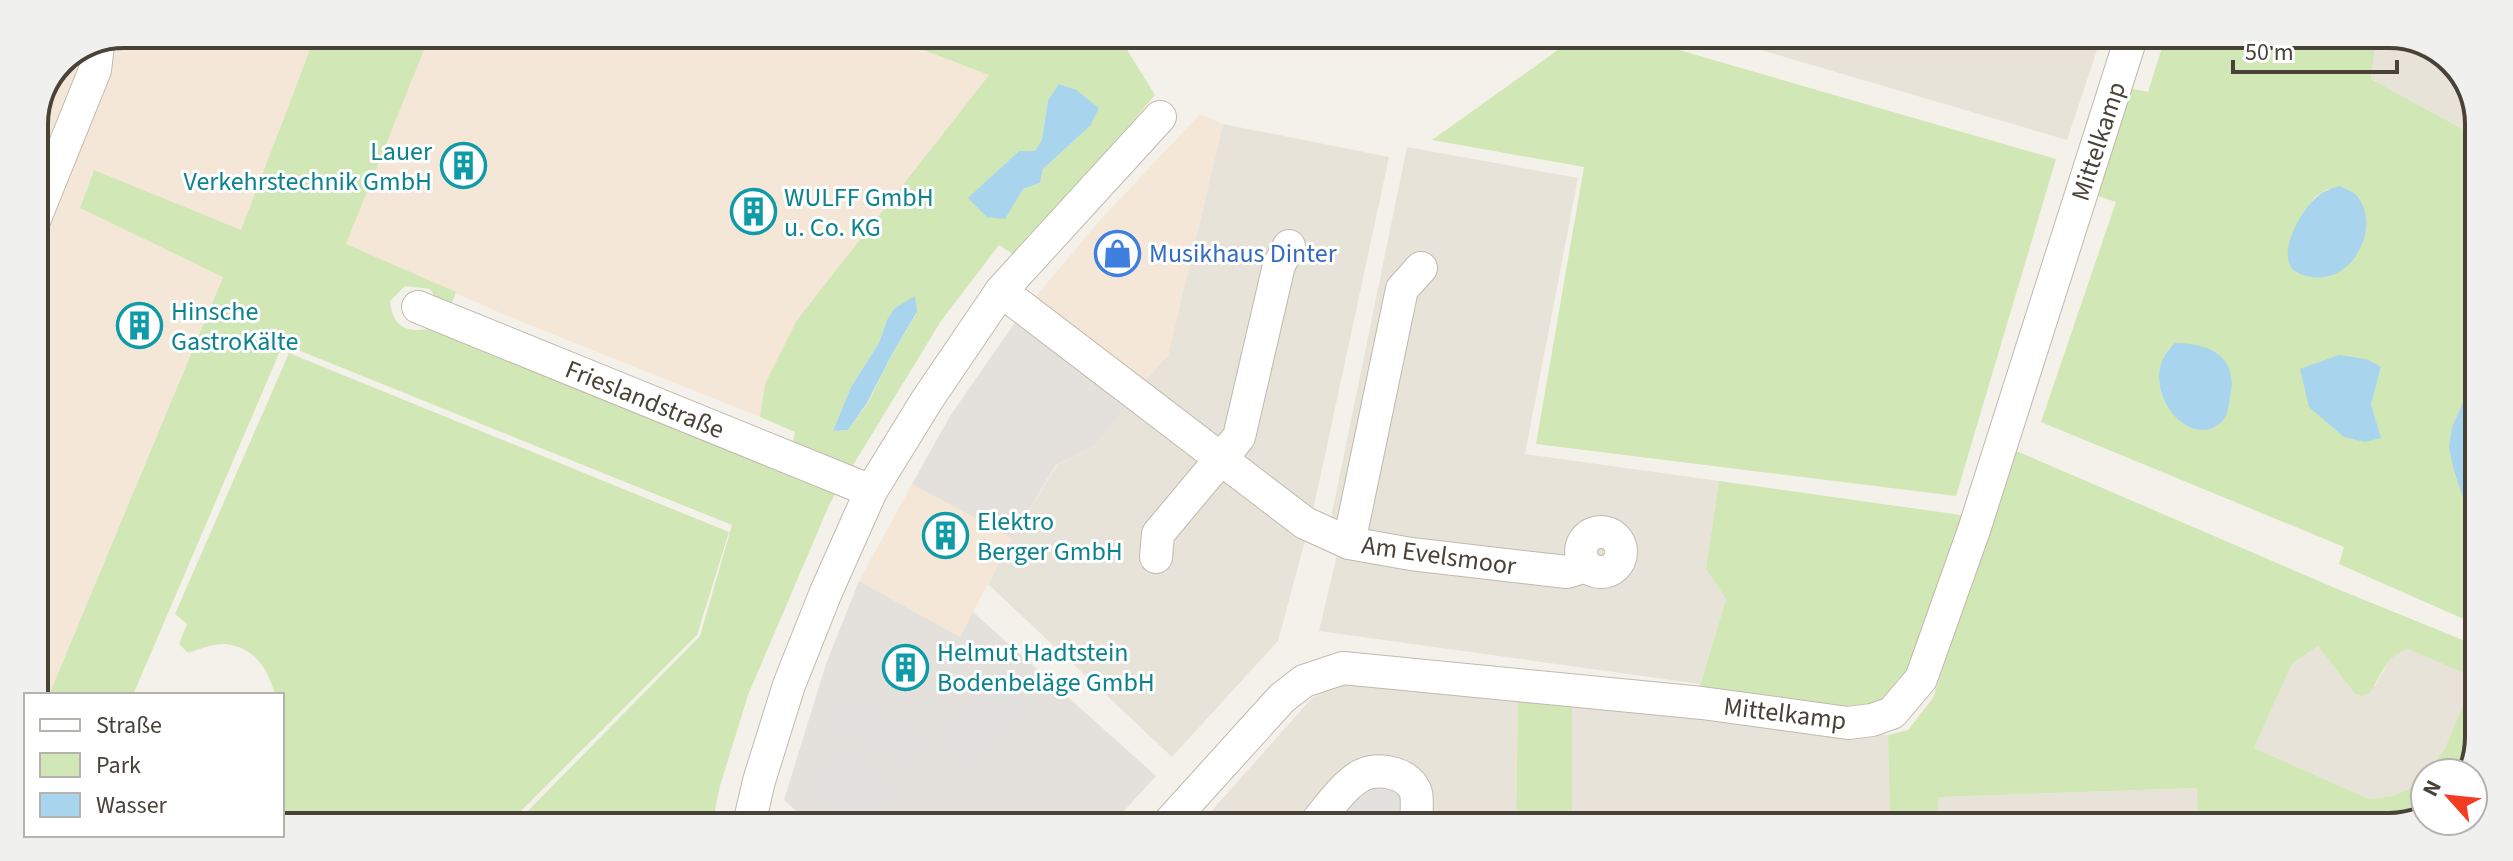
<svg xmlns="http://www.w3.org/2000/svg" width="2513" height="861" font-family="'Source Sans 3',sans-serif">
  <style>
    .residential { fill: #e8e3d8 }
    .commercial { fill: #f5e7d7 }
    .industrial { fill: #e4e0db }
    .green { fill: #d1e7b5; fill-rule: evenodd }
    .parking { fill: #e3e1de }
    .water { fill: #a9d4ee }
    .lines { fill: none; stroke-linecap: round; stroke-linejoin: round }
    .minor-casing { stroke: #c0b9ad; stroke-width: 34 }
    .minor { stroke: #fff; stroke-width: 32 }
    .labels { text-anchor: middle; stroke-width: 6; stroke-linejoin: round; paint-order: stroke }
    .street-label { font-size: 26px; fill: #484238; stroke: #fff }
    .culture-label { font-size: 26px; fill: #0d838f; stroke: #fff; text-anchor: start }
    .shop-label { font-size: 26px; fill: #366cbe; stroke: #fff; text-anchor: start }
    .rim { fill: none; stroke: #484238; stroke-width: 4 }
  </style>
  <rect width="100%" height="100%" fill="#f4f1ea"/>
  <path class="residential" d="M1717,37L2101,38L2067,140Z
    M2376,39H2417L2460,69L2479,118V138L2371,79Z
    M1223,124L1389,157L1313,511L1278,641L1172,757L988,584L1012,538L1057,465L1096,445L1141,385L1168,355Z
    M1407,147L1578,178L1525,454L1719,481L1706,569L1726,599L1700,684L1319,631L1336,559L1332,513Z
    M2318,646L2355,694L2375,686L2389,661L2398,652L2408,649L2475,678V700L2467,697L2444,750L2409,789L2392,796L2369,799L2254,748L2292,664Z
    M1349,678L1518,697L1516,825H1199L1311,699Z
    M1572,703L1888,735L1890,826L1572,825Z
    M2198,788V827L1936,826L1938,797Z"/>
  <path class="commercial" d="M125,34H316L241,230L93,171L80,208L223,276L49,695H34V119L61,60Z
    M430,35L887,36L989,75L797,320L765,384L760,417L517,320L345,245Z
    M1200,114L1223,124L1168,355L1141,384L1031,302L1100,220Z
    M912,484L1012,538L960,637L859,581Z"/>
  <path class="industrial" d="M1020,315L1131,399L1096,445L1056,465L1012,538L912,484L950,416Z
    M859,581L960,637L973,612L1156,776L1112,824H810L784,800L826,664Z"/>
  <path class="green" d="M316,34L430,35L346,244L456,292L450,308L439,303L430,289L405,286L390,301C393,330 409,333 434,328L787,474L795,432L760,417L765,384L797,320L989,75L887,36H1126L1123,43L1155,95L1017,257L999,245L941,321L830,503L748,695L720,786L712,824L516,823L700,636L732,525L283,344L133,695H49L223,277L80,208L94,170L241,230ZM1059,84L1075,89L1090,126L1043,169L1040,183L1023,189L1004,219L969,198L1019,151H1035L1042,139L1048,100ZM917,313L891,356L868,403L848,430L833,431L851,387L879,343L887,320Z
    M1576,37H1634L2056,159L1956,496L1536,444L1584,167L1432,140Z
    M2165,38L2376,39L2371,79L2479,138L2477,320L2465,348L2468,379L2467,393L2452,427L2454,471L2476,538L2475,624L2339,564L2344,547L2041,422L2116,202L2095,195L2129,88L2148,92ZM2328,189L2365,217L2363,242L2357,255L2301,216L2315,197ZM2170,347L2197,429C2162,414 2147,380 2170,347ZM2381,367L2371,405L2319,415L2309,407Z
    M289,353L729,532L697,635L509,823H282V695H275C269,672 257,650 231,645C218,641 200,649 188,653L179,644L187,624L175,614Z
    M2014,450L2335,588L2475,645V678L2408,649C2386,655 2381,676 2370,693L2362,696L2355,694L2318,646L2292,664L2254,748L2369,799L2392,796L2409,789L2425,773V815L2389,827H2198L2197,788L1939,797L1936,826H1890L1888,735L1908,730L1933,698Z
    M1719,481L1968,516L1915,673L1890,702L1848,717L1698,692L1726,599L1706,569Z
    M2467,696L2475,700L2474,765L2469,773H2425L2444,750Z
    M1518,697L1572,703V825H1516Z"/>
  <path class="parking" d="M993,675L1032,711L971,778L932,742Z
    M845,690L933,736L911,774L837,734L834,740L908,782L887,813L872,824H848L805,791L817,766L833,709Z
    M1393,773L1416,825L1315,823Z"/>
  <path class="water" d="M1059,84L1075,89L1099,108L1090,126L1043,169L1040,183L1023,189L1005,219L987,217L968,198L1019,151H1035L1042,139L1048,100Z
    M2340,186C2345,189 2352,191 2356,195C2383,225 2353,284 2312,277C2305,276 2295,273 2291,267C2279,249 2303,207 2318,196C2324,191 2332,188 2340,186Z
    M915,296L917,312L891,356L867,403L848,430L833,431L851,387L879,343L887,320L895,308Z
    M2477,320L2476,538L2454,471L2449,448L2452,427L2467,393L2468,379L2465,348Z
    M2175,343C2210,343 2239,357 2230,397C2229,404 2228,415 2223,420C2191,457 2130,383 2175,343Z
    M2339,355L2366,359L2381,367L2371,405L2381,438L2365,442L2344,437L2309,407L2300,369Z"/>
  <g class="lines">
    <defs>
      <path id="minor" d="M34,221L95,70L98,45
        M1001,291L1305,523L1349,543L1411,554L1567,572L1586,566
        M418,307L871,491
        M1581 552a20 20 0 1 1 40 0a20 20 0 1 1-40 0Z
        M1349,543L1402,289L1421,268
        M1156,557L1158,534L1239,437L1279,265L1289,246
        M749,824L759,781L789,685L826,592L871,491L927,400L1001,291L1160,117
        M1167,825L1282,698L1304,681L1343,668L1702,703L1848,723L1872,720L1892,713L1921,679L1974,530L2131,38
        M1314,825C1328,809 1343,785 1362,775C1380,767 1410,773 1416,793C1418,803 1416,815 1416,825"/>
    </defs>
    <use href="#minor" class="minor-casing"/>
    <use href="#minor" class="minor"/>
  </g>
  <defs>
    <symbol id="building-ring" viewBox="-11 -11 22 22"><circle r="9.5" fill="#fff" stroke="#0f9aa8" stroke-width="1.5"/><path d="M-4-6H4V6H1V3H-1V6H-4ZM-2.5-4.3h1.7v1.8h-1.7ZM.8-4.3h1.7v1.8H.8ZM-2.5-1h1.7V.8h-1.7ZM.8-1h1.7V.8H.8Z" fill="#0f9aa8"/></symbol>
    <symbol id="shop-ring" viewBox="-11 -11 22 22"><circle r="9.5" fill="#fff" stroke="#3f7fe0" stroke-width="1.5"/><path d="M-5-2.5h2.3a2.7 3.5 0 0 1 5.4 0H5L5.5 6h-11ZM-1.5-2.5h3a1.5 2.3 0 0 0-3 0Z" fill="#3f7fe0"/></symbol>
  </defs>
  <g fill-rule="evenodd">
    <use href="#building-ring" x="438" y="140" width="51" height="51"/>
    <use href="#building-ring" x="728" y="186" width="51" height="51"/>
    <use href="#shop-ring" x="1092" y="228" width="51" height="51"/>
    <use href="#building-ring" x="114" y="300" width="51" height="51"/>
    <use href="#building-ring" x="920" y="510" width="51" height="51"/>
    <use href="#building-ring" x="880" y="642" width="51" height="51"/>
  </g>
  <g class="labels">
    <g class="street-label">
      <text transform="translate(2098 141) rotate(-72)" y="9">Mittelkamp</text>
      <text transform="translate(645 399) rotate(22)" y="9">Frieslandstraße</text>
      <text transform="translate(1439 555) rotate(8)" y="9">Am Evelsmoor</text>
      <text transform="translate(1785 713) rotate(7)" y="9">Mittelkamp</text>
    </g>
    <g class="culture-label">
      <text x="432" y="160" text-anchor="end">Lauer<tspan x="432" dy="30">Verkehrstechnik GmbH</tspan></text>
      <text x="784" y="206">WULFF GmbH<tspan x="784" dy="30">u. Co. KG</tspan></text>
      <text x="171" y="320">Hinsche<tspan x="171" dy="30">GastroKälte</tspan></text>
      <text x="977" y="530">Elektro<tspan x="977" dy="30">Berger GmbH</tspan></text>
      <text x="937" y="661">Helmut Hadtstein<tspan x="937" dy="30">Bodenbeläge GmbH</tspan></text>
    </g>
    <g class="shop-label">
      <text x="1149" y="262">Musikhaus Dinter</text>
    </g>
  </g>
  <path d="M0 0H2513V861H0ZM124 48H2389A76 76 0 0 1 2465 124V737A76 76 0 0 1 2389 813H124A76 76 0 0 1 48 737V124A76 76 0 0 1 124 48Z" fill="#f0f0ef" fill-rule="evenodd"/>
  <path class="rim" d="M124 48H2389A76 76 0 0 1 2465 124V737A76 76 0 0 1 2389 813H124A76 76 0 0 1 48 737V124A76 76 0 0 1 124 48Z"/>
  <rect x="24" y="693" width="260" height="144" fill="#ffffff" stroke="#b6b3af" stroke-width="2"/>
  <rect x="40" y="719" width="40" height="12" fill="#ffffff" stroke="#b6b3af" stroke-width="2"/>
  <text x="96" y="733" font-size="24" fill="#484238">Straße</text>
  <rect x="40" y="753" width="40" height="24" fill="#d1e7b5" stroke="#b6b3af" stroke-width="2"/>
  <text x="96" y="773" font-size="24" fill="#484238">Park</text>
  <rect x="40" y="793" width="40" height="24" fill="#a9d4ee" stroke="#b6b3af" stroke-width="2"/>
  <text x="96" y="813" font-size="24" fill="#484238">Wasser</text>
  <g transform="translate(2449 797) rotate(297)"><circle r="38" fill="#ffffff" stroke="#b6b3af" stroke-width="2"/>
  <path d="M0-6L14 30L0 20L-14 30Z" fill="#f23d24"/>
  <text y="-12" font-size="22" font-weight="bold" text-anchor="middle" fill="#484238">N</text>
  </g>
  <path d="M2233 60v12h164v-12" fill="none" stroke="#484238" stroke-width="4"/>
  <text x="2245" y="60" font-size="24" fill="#484238" stroke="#ffffff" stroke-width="6" paint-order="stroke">50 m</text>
</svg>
